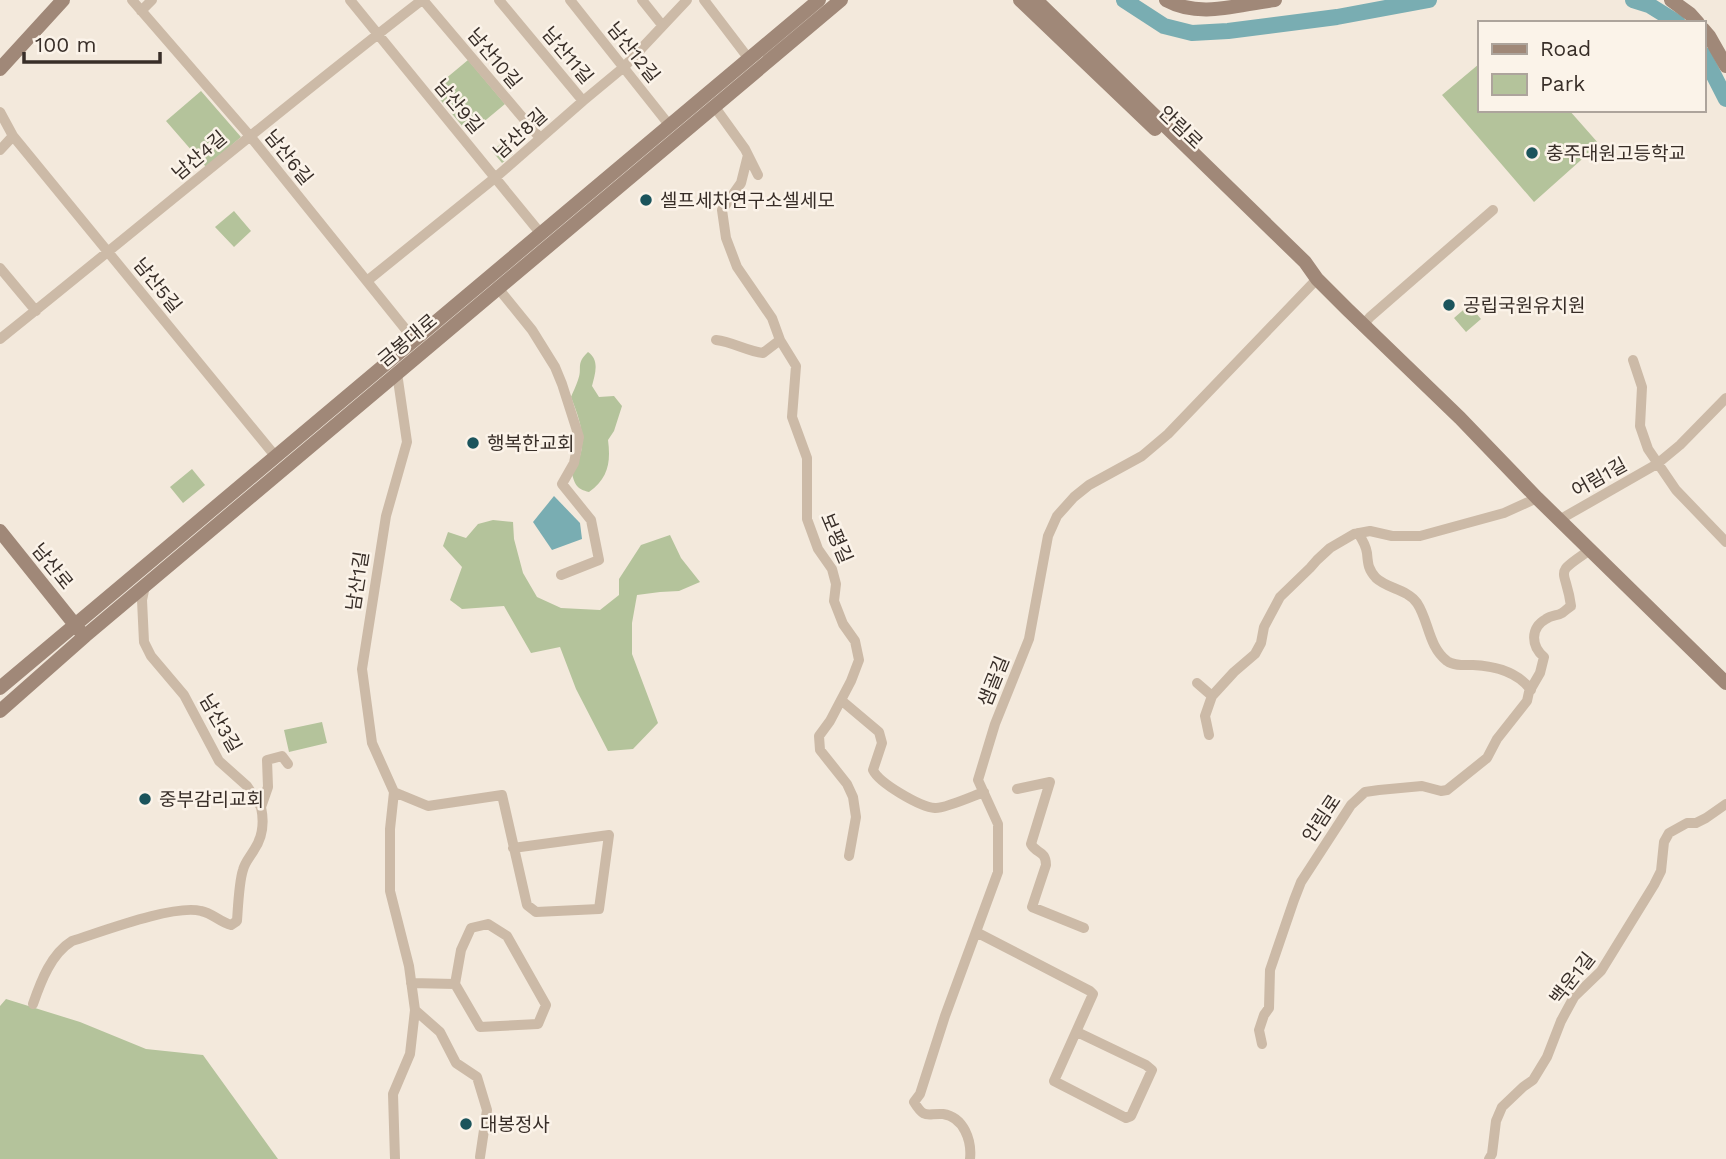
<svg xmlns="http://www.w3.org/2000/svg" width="1726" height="1159" font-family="'Work Sans','Noto Sans KR',sans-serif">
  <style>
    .green { fill: #b4c39b }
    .water { fill: #79adb2 }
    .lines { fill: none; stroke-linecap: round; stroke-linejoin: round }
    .river { stroke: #79adb2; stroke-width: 16 }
    .street { stroke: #ccbaa7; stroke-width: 10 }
    .secondary { stroke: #a08878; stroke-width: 14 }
    .poi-dot { fill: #1b545c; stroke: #fbf3e9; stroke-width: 2.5 }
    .labels { text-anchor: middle; stroke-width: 5; stroke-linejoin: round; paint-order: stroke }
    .street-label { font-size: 19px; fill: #382e28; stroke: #fbf3e9 }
    .poi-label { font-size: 19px; fill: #382e28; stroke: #fbf3e9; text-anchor: start }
  </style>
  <rect width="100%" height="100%" fill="#f3e9dc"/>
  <path class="green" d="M468,60L505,104L469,134L432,90Z
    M1479,64V110H1569L1599,144L1534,202L1442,95Z
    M201,91L241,137L206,167L166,121Z
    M503,142L513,154L502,163L492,151Z
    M234,211L251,231L234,247L215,227Z
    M1469,305L1481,319L1466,332L1454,318Z
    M588,352C600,360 595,374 592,386L599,397L614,396L622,406L614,431L608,440C611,463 608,478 589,492C577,489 575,485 572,474C589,445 582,426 571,397C573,392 576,386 578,380C583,368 575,364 588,352Z
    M192,469L205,485L183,503L170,487Z
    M493,520L513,522L514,539L523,573L537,597L561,608L600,610L619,595V579L641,545L670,535L681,558L700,582L679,591L660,592L637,595L632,623V654L658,723L633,749L608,751L576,689L560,647L531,653L504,606L462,609L450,600L462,567L443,546L448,532L466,538L478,524Z
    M322,722L327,743L289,752L284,730Z
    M6,999L80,1022L146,1049L203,1055L278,1159H0V1006Z"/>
  <path class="water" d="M554,496L580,523L582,539L552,550L533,522Z"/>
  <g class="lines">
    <path class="river" d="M1124,0L1164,26L1192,33L1228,31L1337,17L1429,0
      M1633,0L1649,5L1678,23
      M1703,54L1726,99"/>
    <path class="street" d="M132,0L250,136L415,341
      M350,0L541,234
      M423,0L540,138
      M499,0L583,101
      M570,0L670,126
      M642,0L662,25
      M704,0L749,59
      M141,11L152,0
      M714,106L745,149L758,175
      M0,112L13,136L276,457
      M0,150L13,136
      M748,155L741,183L722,210L726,238L737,267L772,318L780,340L796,366L792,417L807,458V519L818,549L832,569L836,584L834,601L843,624L855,641L859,660L851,681L830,721L819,736L820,750L847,784L853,797L856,817L849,856
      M0,268L36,311
      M367,281L496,177L583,101L624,67L687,0
      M498,288L532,330L555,367L562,384L579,437L574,463L562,484L591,520L599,560L561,575
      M1363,325L1370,317L1493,210
      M0,339C141,226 279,110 422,0
      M716,340C733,342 747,351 763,353L780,340
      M1633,360L1642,387L1640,426L1648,449L1676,490L1726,542
      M1559,520L1657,464L1680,445L1726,398
      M1358,533C1362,539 1366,546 1367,553C1368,564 1368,569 1376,578C1388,589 1407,589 1417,603C1429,621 1428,646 1447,661C1454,666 1464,665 1473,665C1495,666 1517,671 1531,690
      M145,586L142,600L144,642L151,656L184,695L219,761L247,786L261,807L268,787L267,760L282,756L288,764
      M1197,683L1212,696
      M841,700L879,732L882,743L873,770C879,783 920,807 935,808C944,809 973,796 984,792
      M1209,735L1205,716L1212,696L1234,672L1255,654L1261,643L1264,627L1280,597L1310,568L1317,560L1330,548L1354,534L1370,531L1392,536H1420L1504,513L1537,498
      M1017,789L1050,782L1031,844C1036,854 1046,850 1046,865L1032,907L1084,928
      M394,792L428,806L502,795L527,905L536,912L599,909L609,835L513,848
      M976,932L1090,991L1093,994L1054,1081L1126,1118L1131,1116L1152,1070L1146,1065L1077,1032
      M411,983L455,984L461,950L471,928L488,924L507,936L546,1005L538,1024L480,1027L455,984
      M33,1004C41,981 51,954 72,941C101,932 174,904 201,911C212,913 220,922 231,925L237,921C238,907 239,882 243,870C245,862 250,857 254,850C263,837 264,821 261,807
      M415,1010L440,1032L456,1063L477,1077L487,1110L480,1157
      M1262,1044L1259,1030L1264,1015L1269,1008L1270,970L1294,900L1301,882L1351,805L1365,792L1379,790L1422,786L1441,791L1447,790L1487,758L1497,739L1527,701L1529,692L1540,673L1544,657C1531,646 1530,628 1546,619C1551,615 1557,616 1562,613C1565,611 1568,608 1571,606C1566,567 1551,576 1590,550
      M395,1159L393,1094L410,1054L415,1010L409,966L390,891V829L394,792L372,743L362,669L386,516L407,442L397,373
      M970,1159C972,1141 964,1117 943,1114C927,1113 925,1120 914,1102L920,1094L945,1016L998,872V824L978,780L995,724L1029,639L1048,536L1057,516L1074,497L1089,485L1142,456L1168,434L1317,279
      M1489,1159L1492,1154L1496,1121L1502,1107L1523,1087L1533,1080L1547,1057L1561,1021L1574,997L1601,971L1654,885L1661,871L1664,842L1669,833L1687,823H1696L1706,818L1726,804"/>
    <path class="secondary" d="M1020,0L1155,129
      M1036,0L1305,262L1317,279L1347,309L1460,418L1537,498L1726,683
      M1166,0C1201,19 1239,4 1275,0
      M1671,0L1690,14L1698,23
      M1703,29L1709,36L1726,66
      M0,69L63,0
      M0,531L80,631
      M0,688L819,0
      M0,711L85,636L841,0"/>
  </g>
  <g class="poi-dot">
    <circle cx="1532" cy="153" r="7"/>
    <circle cx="646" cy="200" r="7"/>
    <circle cx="1449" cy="305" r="7"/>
    <circle cx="473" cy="443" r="7"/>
    <circle cx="145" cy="799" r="7"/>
    <circle cx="466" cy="1124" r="7"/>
  </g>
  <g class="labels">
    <g class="street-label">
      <text transform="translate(634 52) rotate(51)" y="7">남산12길</text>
      <text transform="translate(568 55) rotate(50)" y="7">남산11길</text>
      <text transform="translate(495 58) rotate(50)" y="7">남산10길</text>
      <text transform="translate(459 106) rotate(50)" y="7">남산9길</text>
      <text transform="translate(1181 127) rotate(44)" y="7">안림로</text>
      <text transform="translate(520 133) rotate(-42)" y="7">남산8길</text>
      <text transform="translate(199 155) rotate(-40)" y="7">남산4길</text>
      <text transform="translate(289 157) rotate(51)" y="7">남산6길</text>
      <text transform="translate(158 285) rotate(51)" y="7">남산5길</text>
      <text transform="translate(407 340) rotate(-40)" y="7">금봉대로</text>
      <text transform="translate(1599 477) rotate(-29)" y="7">어림1길</text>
      <text transform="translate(837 538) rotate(67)" y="7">보평길</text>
      <text transform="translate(53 566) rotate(51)" y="7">남산로</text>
      <text transform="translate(357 581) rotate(-81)" y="7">남산1길</text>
      <text transform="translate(993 681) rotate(-68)" y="7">샘골길</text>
      <text transform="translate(221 723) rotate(60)" y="7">남산3길</text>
      <text transform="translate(1321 818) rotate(-56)" y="7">안림로</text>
      <text transform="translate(1572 978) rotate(-52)" y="7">백운1길</text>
    </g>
    <g class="poi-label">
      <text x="1546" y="160">충주대원고등학교</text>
      <text x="660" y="207">셀프세차연구소셀세모</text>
      <text x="1463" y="312">공립국원유치원</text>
      <text x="487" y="450">행복한교회</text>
      <text x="159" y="806">중부감리교회</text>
      <text x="480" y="1131">대봉정사</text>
    </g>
  </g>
  <rect x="1478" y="21" width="228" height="91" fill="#fbf3e9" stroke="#ada49c" stroke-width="2"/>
  <rect x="1492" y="44" width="35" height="10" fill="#a08878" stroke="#ada49c" stroke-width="2"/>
  <text x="1540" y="56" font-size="21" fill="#382e28">Road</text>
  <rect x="1492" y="74" width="35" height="21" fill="#b4c39b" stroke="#ada49c" stroke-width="2"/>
  <text x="1540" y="91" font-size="21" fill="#382e28">Park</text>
  <path d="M24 52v10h136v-10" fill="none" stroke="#382e28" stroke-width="3.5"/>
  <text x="35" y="52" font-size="21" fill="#382e28" stroke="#fbf3e9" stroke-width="5" paint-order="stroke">100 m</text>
</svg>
